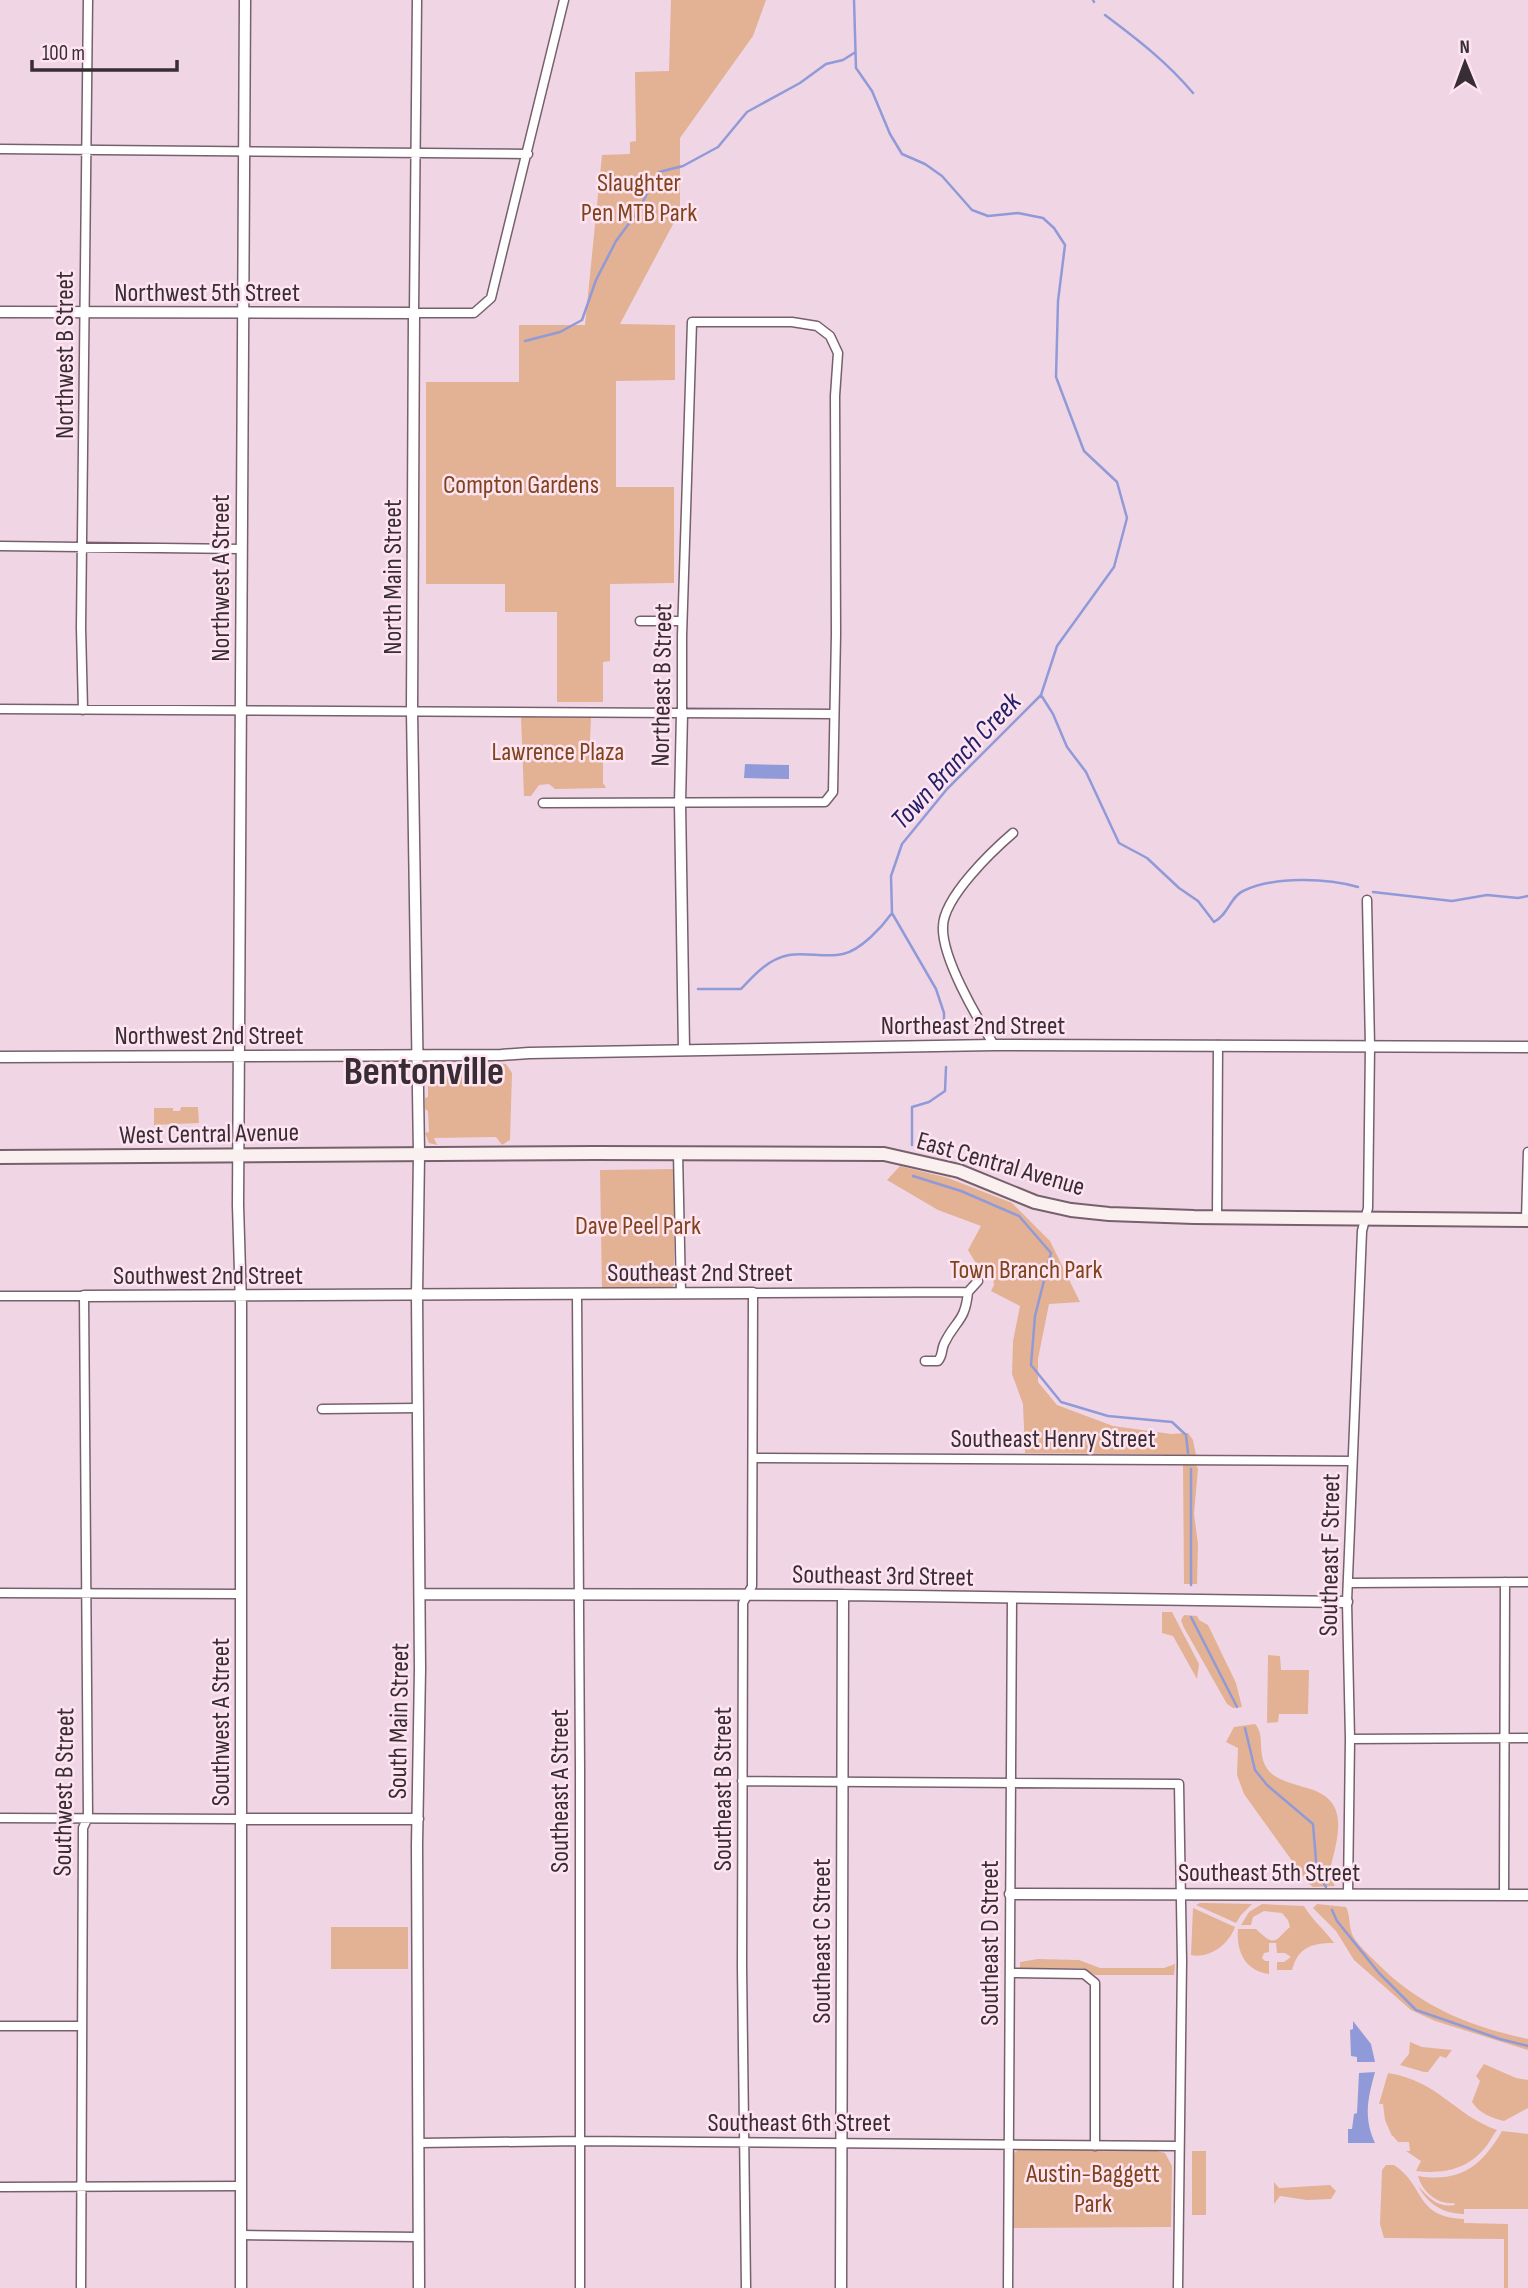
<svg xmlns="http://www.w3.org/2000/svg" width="1528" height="2288" font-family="'Sofia Sans Condensed',sans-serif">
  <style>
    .green { fill: #e3b194 }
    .water { fill: #919ad8 }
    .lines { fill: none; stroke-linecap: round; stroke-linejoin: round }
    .stream { stroke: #919ad8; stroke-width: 2.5 }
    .minor-casing { stroke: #76606c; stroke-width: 11 }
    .tertiary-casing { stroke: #76606c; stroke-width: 13 }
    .secondary-casing { stroke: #76606c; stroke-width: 16 }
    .minor { stroke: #fff; stroke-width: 8 }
    .tertiary { stroke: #fff; stroke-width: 10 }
    .secondary { stroke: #faf0f0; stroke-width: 12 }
    .labels { text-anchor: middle; stroke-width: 5; stroke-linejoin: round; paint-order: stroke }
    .park-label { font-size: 26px; fill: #7f441c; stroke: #fee3f1 }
    .street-label { font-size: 26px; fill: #372d32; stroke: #fee3f1 }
    .water-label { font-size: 28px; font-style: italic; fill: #222067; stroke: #fee3f1 }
    .town-label { font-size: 40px; font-weight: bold; fill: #372d32; stroke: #fee3f1 }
  </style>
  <rect width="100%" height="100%" fill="#f0d6e4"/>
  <path class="green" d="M671,0H766L753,36L680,138V211L620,324L675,325V380L616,381V487H674V583L610,584V661L603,662V702H557V612H505V584H426V382H519V325H585L602,155L630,154V142L636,141L635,72L669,71Z
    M521,717L591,718L590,739L603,759V783L606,788L555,789L549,784L539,785L531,796H524Z
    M499,1063L506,1064L512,1073L510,1140L502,1145L496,1137L434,1138L437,1145L429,1143L425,1133L429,1132L428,1111L425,1109V1098L428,1097V1075L425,1074L427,1067L437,1064L442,1071H504Z
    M181,1107H198L199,1123L154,1125V1108H173V1111H180Z
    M900,1166L948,1178L1012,1203L1050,1241L1080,1302L1049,1304L1038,1359V1382L1057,1405L1113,1426L1171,1434L1188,1433L1193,1440L1196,1455L1025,1453L1023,1404L1012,1374L1013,1341L1020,1306L991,1291L994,1285L992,1273L985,1266L977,1265L968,1250L981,1226L938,1210L887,1180Z
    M674,1169V1285L671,1288L602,1289L600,1170Z
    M1183,1463H1195L1198,1469L1194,1514L1198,1544L1197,1584H1184Z
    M1162,1612H1172L1199,1664L1197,1679L1173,1636L1162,1633Z
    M1184,1615L1197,1616L1199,1620L1208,1625L1236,1683L1242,1707L1233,1708L1227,1704L1183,1626L1181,1620Z
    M1268,1655L1280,1656L1281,1670H1309L1308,1714H1279L1278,1722L1267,1723Z
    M1255,1724C1267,1736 1254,1758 1272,1774C1281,1781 1296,1785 1307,1788C1355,1801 1335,1842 1329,1875L1335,1886L1313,1887L1308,1883L1244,1794L1237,1775L1238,1748L1226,1742L1234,1727Z
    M1200,1903H1204L1252,1904L1241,1915L1236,1923L1196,1905Z
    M1262,1904L1304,1906C1312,1920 1325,1930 1334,1943C1312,1943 1298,1947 1292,1970H1277V1962H1284L1291,1957L1285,1953H1277L1276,1943H1269V1952L1264,1953L1262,1958L1265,1961H1269V1974C1245,1971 1236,1951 1238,1929H1256C1276,1948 1274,1941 1290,1927L1288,1920L1282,1913L1264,1911L1253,1917L1251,1925H1241L1249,1912Z
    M1317,1904L1346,1907C1351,1916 1348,1928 1354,1938C1360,1947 1368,1954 1376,1962C1419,2006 1468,2026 1528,2039V2050L1435,2021L1411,2010L1354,1960L1336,1931L1313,1908Z
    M1193,1908L1235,1927C1229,1944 1210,1959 1191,1955Z
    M331,1927H408V1969H331Z
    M1038,1959L1079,1960L1100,1968H1164L1175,1964L1174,1975H1095L1083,1968H1020V1962Z
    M1410,2042L1422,2047L1452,2050L1446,2058L1440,2056L1428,2072H1424L1400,2065L1409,2054Z
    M1484,2064L1516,2078L1528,2080V2108L1504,2121C1491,2118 1479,2113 1472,2102L1480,2081L1476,2076Z
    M1388,2073C1439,2081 1454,2115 1497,2130C1492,2136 1489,2144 1484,2149C1466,2170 1442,2174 1416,2171L1421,2161L1406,2151H1410L1409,2142H1398L1393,2136H1392L1385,2120L1383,2104H1379Z
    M1502,2131L1528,2134V2209H1464V2214C1442,2213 1429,2205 1418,2186C1429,2198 1438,2208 1455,2205L1454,2203C1437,2205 1422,2191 1418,2176C1460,2183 1482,2166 1502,2131Z
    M1021,2148L1152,2150L1165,2153L1172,2166L1171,2227L1013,2228L1014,2153Z
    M1192,2151H1206V2215H1192Z
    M1386,2165H1394C1426,2186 1414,2217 1464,2219V2223L1508,2224V2288H1504V2239L1384,2238L1380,2224L1382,2170Z
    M1274,2182L1279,2188L1330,2185L1336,2191L1331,2199L1307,2200L1280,2196L1274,2204Z"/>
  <path class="water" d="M745,764L789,765V779L744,778Z
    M1353,2021L1371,2044L1375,2062H1357V2057L1351,2056L1350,2030L1353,2029Z
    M1375,2072C1368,2098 1363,2117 1375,2143H1348V2129H1352L1354,2114L1357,2113L1359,2073Z"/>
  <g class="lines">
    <path class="stream" d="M854,0L856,68L872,91L890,134L902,154L925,164L942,176L972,210L988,216L1018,213L1043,218L1054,228L1065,245L1058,301L1056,377L1084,451L1117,482L1127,518L1114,567L1057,646L1041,695L947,789L902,844L891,876L892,913L936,989L944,1013V1024
      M1093,0L1094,2
      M1105,15C1137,39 1167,62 1193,93
      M525,341L560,332L582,320L596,280L616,241L636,214L659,172L683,166L718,147L747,112L800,83L826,64L843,60L854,53
      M1041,695L1053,714L1067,747L1086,772L1119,843L1147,858L1179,888L1198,901L1214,922C1229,914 1230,897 1243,891C1274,876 1327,878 1358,887
      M1373,892L1452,901L1487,895L1518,898L1528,896
      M698,989H741C754,975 768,959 789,955C806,952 826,958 843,954C861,950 882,927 892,913
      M912,1145V1107L929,1102L945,1091L946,1067
      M913,1176L961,1191L1019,1216L1051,1253L1035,1316L1031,1365L1061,1402L1108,1416L1172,1422L1186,1435L1188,1453
      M1191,1469V1585
      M1191,1617L1237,1707
      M1245,1728L1255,1770L1267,1785L1313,1824L1317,1873L1326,1887
      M1332,1910L1337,1921L1379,1973L1416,2010L1500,2039L1528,2046"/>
    <defs>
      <path id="minor" d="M417,0L414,313H474L491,298L564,0
        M0,149L528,154
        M0,546L242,549
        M640,621H682
        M0,709L834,714
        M83,710L81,628L88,0
        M543,803L825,802L833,792L836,634L835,396L838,353L830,336L817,326L792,322H692L682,636V713
        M994,1045C977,1018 941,957 943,926C944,897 992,851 1013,833
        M678,1153L681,1293
        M1217,1218L1218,1045
        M1526,1220L1528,1152
        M577,1294L580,1768V2288
        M0,1296H84L88,1817L83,1828L81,2288
        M925,1361H938C943,1355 941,1351 944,1344C955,1320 965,1323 968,1292
        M322,1409L418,1408
        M754,1458L1352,1461
        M1348,1583L1528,1582
        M0,1593L241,1594
        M1350,1739L1528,1738
        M742,1781L1179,1784L1182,1961L1178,2288
        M0,1818L241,1819
        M1348,1893L1350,1739L1347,1602L1362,1231L1368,1208L1370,1046L1367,900
        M1504,1895L1505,1582
        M1010,1973L1084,1974L1095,1983V2146
        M0,2026H81
        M419,2143L580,2141L1178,2146
        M0,2187L241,2186
        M241,2235L419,2237
        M746,2288L742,1967L743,1603L752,1586L753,1293L968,1292L978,1281
        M1008,2288L1012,1597"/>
      <path id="tertiary" d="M0,312L414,313L412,711L419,1154L417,1295L420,1669L417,1845L419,2288
        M682,713L680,803L684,1050
        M0,1057L501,1055L529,1053L994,1045L1528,1047
        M84,1296L753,1293
        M420,1594L843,1595L1347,1602
        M241,1819H418
        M1010,1894L1528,1895
        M241,2288V1305L238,1205L245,0
        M841,2288L843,1595"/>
      <path id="secondary" d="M0,1157L594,1153L884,1154L959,1171L1035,1202L1071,1210L1109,1214L1194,1217L1528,1220"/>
    </defs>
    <use href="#minor" class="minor-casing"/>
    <use href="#tertiary" class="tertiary-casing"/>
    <use href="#secondary" class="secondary-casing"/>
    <use href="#minor" class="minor"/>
    <use href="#tertiary" class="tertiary"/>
    <use href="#secondary" class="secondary"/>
  </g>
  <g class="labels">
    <g class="park-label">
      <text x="639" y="191">Slaughter<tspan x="639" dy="30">Pen MTB Park</tspan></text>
      <text x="521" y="493">Compton Gardens</text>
      <text x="558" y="760">Lawrence Plaza</text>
      <text x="638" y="1234">Dave Peel Park</text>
      <text x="1026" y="1278">Town Branch Park</text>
      <text x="1093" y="2182">Austin-Baggett<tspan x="1093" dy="30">Park</tspan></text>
    </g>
    <g class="street-label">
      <text x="207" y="301">Northwest 5th Street</text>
      <text transform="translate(64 355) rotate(-90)" y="9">Northwest B Street</text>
      <text transform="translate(392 577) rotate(-90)" y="9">North Main Street</text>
      <text transform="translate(220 578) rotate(-90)" y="9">Northwest A Street</text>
      <text transform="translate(661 685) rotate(-89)" y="9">Northeast B Street</text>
      <text x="973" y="1034">Northeast 2nd Street</text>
      <text x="209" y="1044">Northwest 2nd Street</text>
      <text transform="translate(209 1133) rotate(-1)" y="9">West Central Avenue</text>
      <text transform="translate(1001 1163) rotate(16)" y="9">East Central Avenue</text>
      <text x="700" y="1281">Southeast 2nd Street</text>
      <text x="208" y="1284">Southwest 2nd Street</text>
      <text x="1053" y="1447">Southeast Henry Street</text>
      <text transform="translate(1329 1555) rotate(-89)" y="9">Southeast F Street</text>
      <text transform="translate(883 1575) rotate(1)" y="9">Southeast 3rd Street</text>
      <text transform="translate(398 1721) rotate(-89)" y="9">South Main Street</text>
      <text transform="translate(220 1722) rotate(-90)" y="9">Southwest A Street</text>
      <text transform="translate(722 1789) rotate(-90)" y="9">Southeast B Street</text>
      <text transform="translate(559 1791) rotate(-90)" y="9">Southeast A Street</text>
      <text transform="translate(63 1792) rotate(-89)" y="9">Southwest B Street</text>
      <text x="1269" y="1881">Southeast 5th Street</text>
      <text transform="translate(821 1941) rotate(-90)" y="9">Southeast C Street</text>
      <text transform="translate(989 1943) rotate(-90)" y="9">Southeast D Street</text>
      <text x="799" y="2131">Southeast 6th Street</text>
    </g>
    <g class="water-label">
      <text transform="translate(955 760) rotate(-47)" y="10">Town Branch Creek</text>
    </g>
    <g class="town-label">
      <text x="424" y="1084">Bentonville</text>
    </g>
  </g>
  <g transform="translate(1465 63) rotate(359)" stroke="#fee3f1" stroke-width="5" paint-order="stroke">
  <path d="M0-5L12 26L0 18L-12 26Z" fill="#372d32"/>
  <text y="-10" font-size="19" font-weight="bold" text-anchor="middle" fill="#372d32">N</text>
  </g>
  <path d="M32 60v10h145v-10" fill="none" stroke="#372d32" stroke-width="3.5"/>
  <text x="42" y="60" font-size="21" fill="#372d32" stroke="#fee3f1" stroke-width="5" paint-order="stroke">100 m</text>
</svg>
